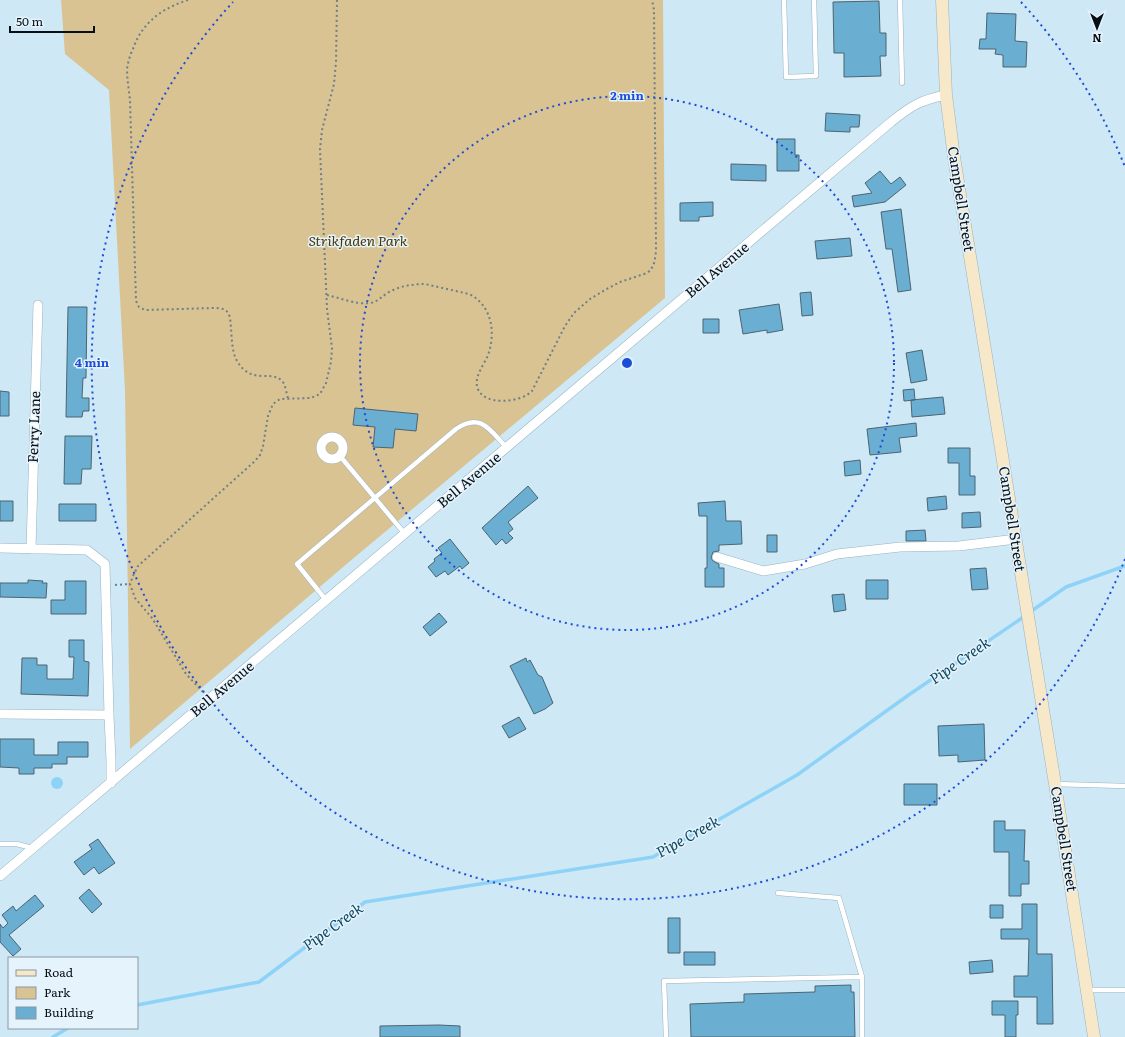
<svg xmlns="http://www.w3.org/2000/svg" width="1125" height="1037" font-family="Literata,serif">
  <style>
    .green { fill: #d9c393 }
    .water { fill: #8ed3f7 }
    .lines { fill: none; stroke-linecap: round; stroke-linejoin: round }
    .stream { stroke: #8ed3f7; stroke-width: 3.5 }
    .building { fill: #6aaed1; stroke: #4d6470 }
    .lane-casing { stroke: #9ab2c0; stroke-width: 5.5 }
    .street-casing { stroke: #9ab2c0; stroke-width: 10 }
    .secondary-casing { stroke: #9ab2c0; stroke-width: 13 }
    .path { stroke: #6e7f89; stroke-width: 2; stroke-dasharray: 2 3; stroke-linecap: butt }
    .lane { stroke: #fff; stroke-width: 4.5 }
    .street { stroke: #fff; stroke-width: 9 }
    .secondary { stroke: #f6e8c8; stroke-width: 12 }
    .ring { fill: none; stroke: #1d4ed8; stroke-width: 2; stroke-dasharray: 2 4 }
    .labels { text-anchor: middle; stroke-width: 3; stroke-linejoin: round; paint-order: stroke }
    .street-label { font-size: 14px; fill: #070f14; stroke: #e4f3fc }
    .park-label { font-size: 14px; font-style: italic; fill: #493602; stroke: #e4f3fc }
    .water-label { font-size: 15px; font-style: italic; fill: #0e475f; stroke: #e4f3fc }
    .centre { fill: #1d4ed8; stroke: #e4f3fc; stroke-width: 2 }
    .ring-label { font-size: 12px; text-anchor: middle; font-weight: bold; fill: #1d4ed8; stroke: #e4f3fc; stroke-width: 3; stroke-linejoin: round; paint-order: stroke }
  </style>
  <rect width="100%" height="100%" fill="#cee8f6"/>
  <path class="green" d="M61,0H663L665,298L349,562L130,749L125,391L109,90L65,54Z"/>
  <path class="water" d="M51 783a6 6 0 1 1 12 0a6 6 0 1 1-12 0Z"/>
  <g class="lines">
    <path class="stream" d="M1030,612L1066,587L1125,566
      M137,1005L259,982L365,902L653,857L797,775L910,694L1025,616
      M53,1037L68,1028"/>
  </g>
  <path class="building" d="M879,1L880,33H886V56H880L881,76L844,77V53H834L833,2Z
    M987,13L1016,14L1015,41L1027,42L1026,67H1003V55L995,54L996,49H979L980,39H986Z
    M826,113L860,115L859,127H850V132L825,131Z
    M777,139H795V155H799V171H777Z
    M731,164L766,165V181L731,180Z
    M880,171L891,184L900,177L906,185L885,202L854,207L852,196L872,193L865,183Z
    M713,202V216L699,217V221H680V203Z
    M901,209L911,290L898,292L892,249H886L881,212Z
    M850,238L852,256L817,259L815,241Z
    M811,292L813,315L802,316L800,293Z
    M779,304L783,330L767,333V330L743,334L739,310Z
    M68,307H87L86,378H83L82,398H89V411H83L82,417H66Z
    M703,319H719V333H703Z
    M922,350L927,380L911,383L906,353Z
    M914,389L915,400L904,401L903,390Z
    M0,391L9,392V416H0Z
    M943,397L945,414L912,417L911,400Z
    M355,408L418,414L416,431L395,429L393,448L373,447L375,427L353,425Z
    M916,423L917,436L899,438L901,452L870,455L867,429Z
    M65,436H92L91,469H82L81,484H64Z
    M948,448H970V476H975V495H959V463H948Z
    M860,460L861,474L845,476L844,462Z
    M528,486L538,498L508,522L513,529L508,533L513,538L506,544L502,539L496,545L482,528Z
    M946,496L947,509L928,511L927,498Z
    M0,501H13V521H0Z
    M725,501L726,521H741L742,544L719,545V551L713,552L711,558L713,561L719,564V568H724V587H705V568H707V516H699L698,503Z
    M59,504H96V521H59Z
    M980,512L981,527L962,528V513Z
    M925,530L926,541H906V531Z
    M767,535H777V552H767Z
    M450,539L469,563L462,569L460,566L448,575L445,571L436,577L428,567L435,561L434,559L442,553L438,548Z
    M986,568L988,589L972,590L970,569Z
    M28,580L43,581L42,583H47L46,598L0,597V583H28Z
    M866,580H888V599H866Z
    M65,581H86V614H51V600H65Z
    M844,594L846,610L834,612L832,595Z
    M439,613L447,622L430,636L423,627Z
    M69,640H84V661L89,662L88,696L21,694L22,658H37V665H47V679H73L74,657H69Z
    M526,658L527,662L530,660L538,675L542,677L553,703L545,709L534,714L510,666Z
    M519,717L526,729L509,738L502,726Z
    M984,724L985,760L958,762V755L939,756L938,726Z
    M0,739H34V755H58V742H88V757H67V764H52V768H34V774H19V768L0,767Z
    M904,784H937V805H904Z
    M994,821H1005V830H1025L1024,861H1029V884H1021V896H1009V852H994Z
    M98,839L115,863L99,874L94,867L84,875L74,862L92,849L89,845Z
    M89,889L102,904L92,913L79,898Z
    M35,895L44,906L9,935L21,949L13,956L0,942V924L3,928L8,923L2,915L13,906L16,911Z
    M1022,904H1037V954H1052L1053,1024H1037V997H1014V976H1028L1029,939H1001V929H1022Z
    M990,905H1003V918H990Z
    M668,918H680V953H668Z
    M684,952H715V965H684Z
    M992,960L993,972L970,974L969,962Z
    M851,985V992H854L855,1037H691L690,1004L744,1002V994L815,992V986Z
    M992,1001H1018V1015H1016V1037H1005V1015H992Z
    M439,1025L460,1026V1037H380V1026Z"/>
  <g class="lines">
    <defs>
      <path id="lane" d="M784,0L786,77L816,76L814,0
        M900,0L902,83
        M340,456L405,534
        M326,600L297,564L456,429C481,412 490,430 507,448
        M1055,784L1125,786
        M0,844H17L32,848
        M778,893L839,898L862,977
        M1088,990H1125
        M666,1037L664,981L862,977V1037"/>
      <path id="street" d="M321 448a11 11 0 1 1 22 0a11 11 0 1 1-22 0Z
        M0,548L87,550L105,564L109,715L111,761V783
        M31,549L38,305
        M717,557L763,571L805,564L837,554L900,547L959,546L1016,539
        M0,714L109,715
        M0,876L891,122C911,106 920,100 946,95"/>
      <path id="secondary" d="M942,0L946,95L954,157L1055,784L1094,1037"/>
    </defs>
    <use href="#lane" class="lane-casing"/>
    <use href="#street" class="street-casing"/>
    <use href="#secondary" class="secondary-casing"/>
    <path class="path" d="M188,0C163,8 142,22 133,49C130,55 128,62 127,69C127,80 129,90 130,100L136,301L139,307L145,310L214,308C219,308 225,308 228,313C233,319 229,347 237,361C252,386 271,369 282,381C286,385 286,393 288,398
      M327,295C340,298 357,305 370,303C378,302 382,296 389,292C400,286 413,284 425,284L469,294C492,305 496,333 488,355C484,365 475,375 477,386C481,407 521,403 532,391L565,326L574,313L590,299L605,290L620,282L647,273C655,267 655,259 656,250L654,10L652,0
      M115,585L130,584
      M203,692L186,674L152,618L135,598L130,584L133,576L138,566L255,461L260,455L263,446L268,416L273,404L280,399L311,398L320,394L326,383L331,362L332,348L327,309L320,149L322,130L334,84L336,62L337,0"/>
    <use href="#lane" class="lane"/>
    <use href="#street" class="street"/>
    <use href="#secondary" class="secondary"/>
  </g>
  <g class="ring">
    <circle cx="627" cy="363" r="267"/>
    <path d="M1125 559A535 535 0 1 1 233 2M1021 2A535 535 0 0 1 1125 167"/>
  </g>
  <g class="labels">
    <g class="street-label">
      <text transform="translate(961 199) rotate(81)" y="5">Campbell Street</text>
      <text transform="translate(717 270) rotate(-40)" y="5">Bell Avenue</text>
      <text transform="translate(34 427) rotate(-88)" y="5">Ferry Lane</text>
      <text transform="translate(469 480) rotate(-40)" y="5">Bell Avenue</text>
      <text transform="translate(1012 519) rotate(81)" y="5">Campbell Street</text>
      <text transform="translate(222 689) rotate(-40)" y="5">Bell Avenue</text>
      <text transform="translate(1064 839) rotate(81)" y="5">Campbell Street</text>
    </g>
    <g class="park-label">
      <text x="358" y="246">Strikfaden Park</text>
    </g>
    <g class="water-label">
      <text transform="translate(960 661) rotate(-35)" y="5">Pipe Creek</text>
      <text transform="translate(688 837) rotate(-29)" y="5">Pipe Creek</text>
      <text transform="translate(333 927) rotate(-36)" y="5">Pipe Creek</text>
    </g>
  </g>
  <circle cx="627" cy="363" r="6" class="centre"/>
  <g class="ring-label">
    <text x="627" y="100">2 min</text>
    <text x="92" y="367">4 min</text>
  </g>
  <rect x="8" y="957" width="130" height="72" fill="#e4f3fc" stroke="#8c989f"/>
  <rect x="16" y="970" width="20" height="6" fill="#f6e8c8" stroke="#8c989f"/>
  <text x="44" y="977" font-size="12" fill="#070f14">Road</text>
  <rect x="16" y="987" width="20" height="12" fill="#d9c393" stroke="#8c989f"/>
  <text x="44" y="997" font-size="12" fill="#070f14">Park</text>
  <rect x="16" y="1007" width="20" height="12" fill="#6aaed1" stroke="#8c989f"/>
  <text x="44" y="1017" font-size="12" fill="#070f14">Building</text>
  <g transform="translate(1097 28) rotate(180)" stroke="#e4f3fc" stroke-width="3" paint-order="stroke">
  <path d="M0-3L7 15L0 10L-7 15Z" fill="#070f14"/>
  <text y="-6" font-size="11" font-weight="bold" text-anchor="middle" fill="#070f14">N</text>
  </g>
  <path d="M10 26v6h84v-6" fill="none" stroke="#070f14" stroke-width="2"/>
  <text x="16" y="26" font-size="12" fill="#070f14" stroke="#e4f3fc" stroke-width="3" paint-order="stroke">50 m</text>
</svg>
